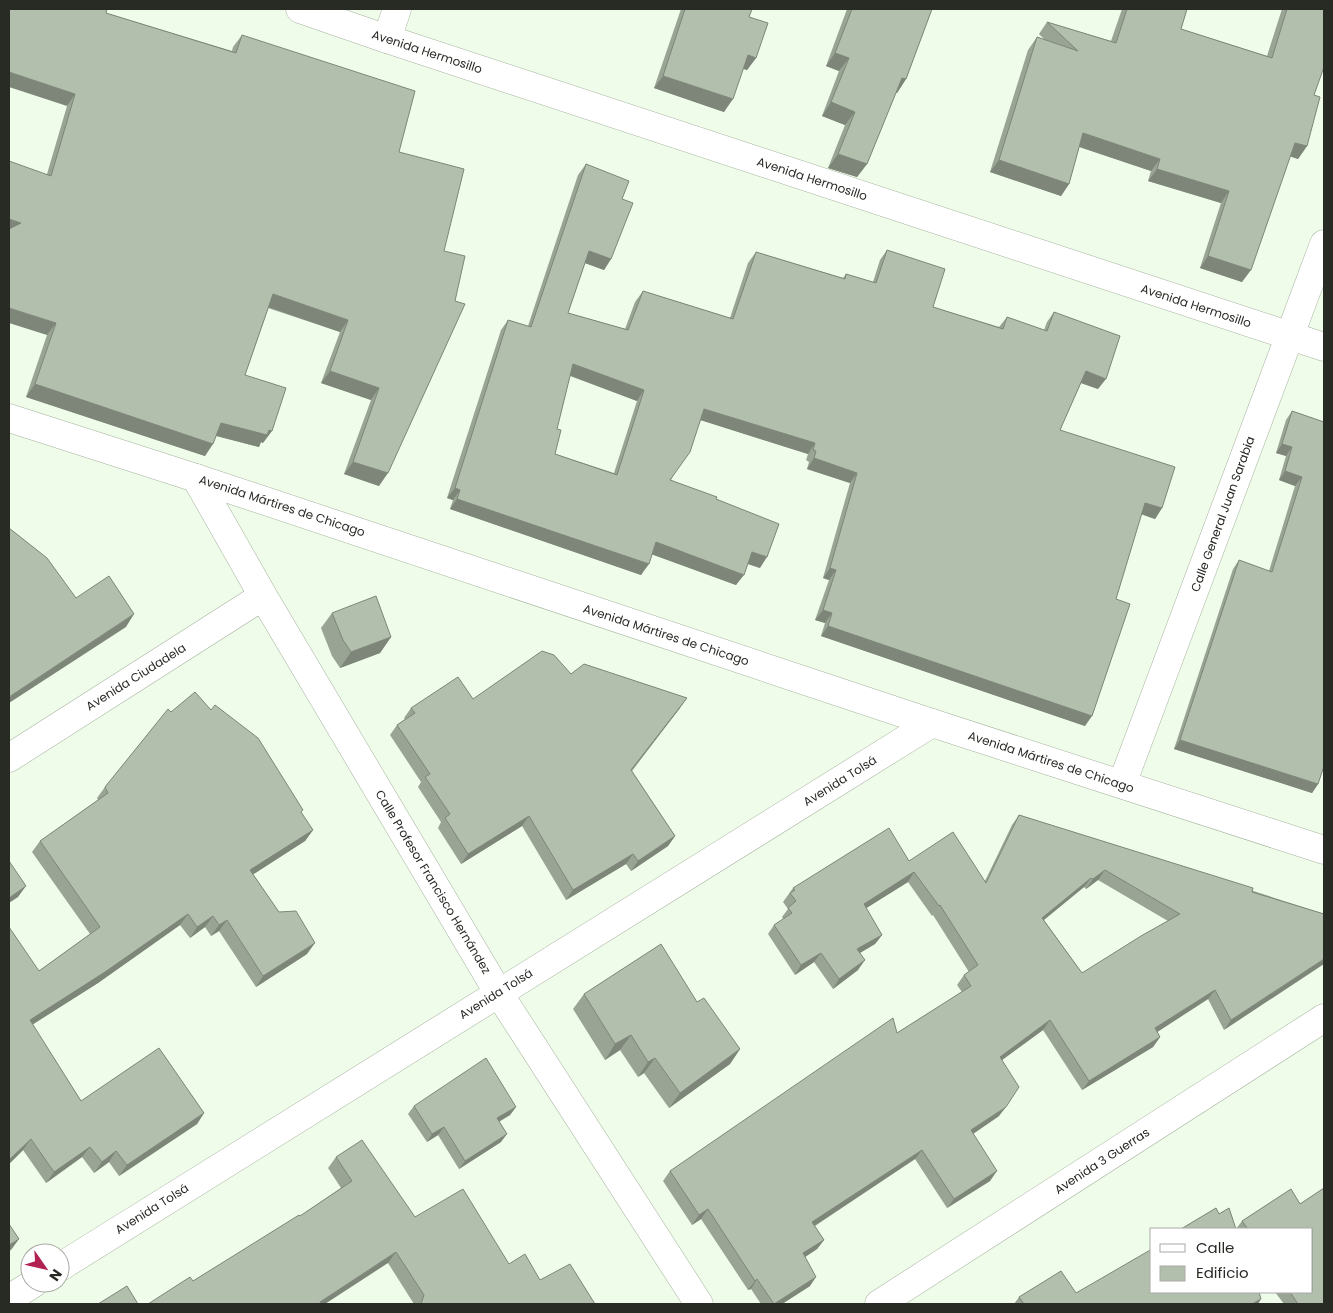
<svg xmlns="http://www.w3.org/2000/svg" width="1333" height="1313" font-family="Poppins,sans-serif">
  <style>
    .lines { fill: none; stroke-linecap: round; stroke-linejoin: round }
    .minor-casing { stroke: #a7b3a1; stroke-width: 29 }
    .tertiary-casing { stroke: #a7b3a1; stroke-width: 29 }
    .minor { stroke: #fff; stroke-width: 28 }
    .tertiary { stroke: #fff; stroke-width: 28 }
    .wall { fill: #9aa495; fill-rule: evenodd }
    .shaded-wall { fill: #7d8679 }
    .building { fill: #b3bfad; stroke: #7d8679; fill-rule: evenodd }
    .labels { text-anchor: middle; stroke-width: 5; stroke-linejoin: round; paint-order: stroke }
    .street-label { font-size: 12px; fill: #272b24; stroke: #fff }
  </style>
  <rect width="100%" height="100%" fill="#effce9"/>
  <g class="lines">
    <defs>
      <path id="minor" d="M300,9L387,39
        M196,478L263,596L498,992L699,1304
        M9,758L263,596
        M1122,784L1324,244
        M60,1267L932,723
        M9,1299L34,1283
        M879,1304L1324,1018"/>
      <path id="tertiary" d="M397,9L387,39L1324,347
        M9,418L196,478L932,723L1324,850"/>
    </defs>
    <use href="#minor" class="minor-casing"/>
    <use href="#tertiary" class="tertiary-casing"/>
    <use href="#minor" class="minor"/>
    <use href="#tertiary" class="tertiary"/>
  </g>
  <path class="wall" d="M681,9H752L749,17L756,58L747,70L743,69L724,112L654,88Z
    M847,9H932L906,79L897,93L896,92L867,164L857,177L828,168L845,125L822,116L839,71L826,66Z
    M1122,9H1187L1181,29L1267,56L1282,9H1324L1314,95L1307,146L1298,159L1290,156L1242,282L1200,268L1221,203L1148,181L1151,171L1079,147L1069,184L1061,196L990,172L1028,50L1037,37L1045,40L1039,34L1047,22L1111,41Z
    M106,13L232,51L233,47L242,35L399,152L379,486L344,474L371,400L321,383L340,332L268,308L245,375L263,443L261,442L259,447L216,436L205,456L26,397L47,335V174L67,106Z
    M586,164L622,199L611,259L604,270L585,263L568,313L625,329L635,302L643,291L730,318L748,263L756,252L843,278L846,274L873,282L880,260L887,250L933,307L999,327L1007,317L1044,330L1047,322L1054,312L1098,389L1081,383L1060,430L1162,508L1155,519L1141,514L1116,599L1085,726L821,636L825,623L815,620L829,580L823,578L850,483L807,469L809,462L806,460L808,454L701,420L671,480L716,499L760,568L748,564L736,585L652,554L641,575L450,509L453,500L447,498L501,330L508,320L528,326L578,175ZM570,376L637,401L614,473L555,454L557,429Z
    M1292,411L1324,422L1318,784L1312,793L1174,749L1233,569L1239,560L1269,571L1295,486L1279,480L1286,456L1276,453L1286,420Z
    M332,613L391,637L380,653L340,668L332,656L321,628Z
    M571,674L680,708L632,771L675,836L668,846L631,871L626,864L566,900L522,826L461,864L438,828L441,822L418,787L421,782L390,735L397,725L405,719L404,718L411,708L473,699Z
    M211,710L301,813L313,830L305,841L253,874L307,954L256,987L219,931L211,936L205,927L190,938L180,925L98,983L32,1025L81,1101L204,1113L197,1124L119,1176L109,1162L94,1173L82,1157L46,1183L23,1150L9,1164L39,971L90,934L32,852L40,841L98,800L97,798L105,787L171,712Z
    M1019,815L1324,914L1224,1030L1208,999L1157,1032L1160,1037L1153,1047L1082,1090L1043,1030L1002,1060L999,1116L973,1134L990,1181L947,1208L915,1159L815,1226L824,1240L817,1249L805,1257L810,1286L782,1304H761L751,1289L748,1290L701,1219L692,1225L663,1181L670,1171L897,1033L962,992L957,985L964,975L969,972L933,915L932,916L908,882L866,908L882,935L875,944L860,953L858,970L833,989L814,962L795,975L768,934L774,925L783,919L782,917L788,909L783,902L793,888L909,861L985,881L1012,825ZM1098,880L1168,921L1082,973L1044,920L1084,887L1086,889Z
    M584,994L697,1002L740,1049L730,1064L669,1108L644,1073L638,1077L620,1050L605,1060L573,1009Z
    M414,1106L516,1107L510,1115L499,1122L501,1142L459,1169L438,1135L427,1142L408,1114Z
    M336,1157L415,1217L509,1264L540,1280L595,1304H414L388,1263L193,1281L300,1216L341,1188L328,1168Z
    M1324,1188V1304H1284L1275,1292H1312V1229H1181L1216,1208L1219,1214L1229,1208L1236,1229L1242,1221L1291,1189L1300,1204Z
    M1076,1293L1258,1304H1014L1019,1297Z"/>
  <path class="shaded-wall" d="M835,53L849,58L839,71L826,66Z
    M748,55L756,58L747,70L739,67Z
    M9,72L75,94L67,106L9,87Z
    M663,76L733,99L724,112L654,88Z
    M902,78L906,79L897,93L893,91Z
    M831,102L855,112L845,125L822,116Z
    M1083,133L1160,159L1151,171L1074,145Z
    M1295,143L1307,146L1298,159L1286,155Z
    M838,154L867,164L857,177L828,168Z
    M999,160L1069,184L1061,196L990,172Z
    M1157,169L1229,191L1221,203L1148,181Z
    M9,219L21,223L9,234Z
    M589,251L611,259L604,270L582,262Z
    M1208,256L1251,270L1242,282L1200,268Z
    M273,294L348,320L340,332L265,306Z
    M9,308L56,323L47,335L9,323Z
    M573,364L644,390L637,401L566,374Z
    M330,371L379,388L371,400L321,383Z
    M1086,371L1106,379L1098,389L1078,382Z
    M35,384L213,444L205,456L26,397Z
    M704,409L815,443L808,454L697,419Z
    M221,423L269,430L272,431L263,443L261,442L259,447L213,435Z
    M1282,444L1292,447L1286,456L1276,453Z
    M814,458L857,473L850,483L807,469Z
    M353,462L388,473L379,486L344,474Z
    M1285,471L1302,477L1295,486L1279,480Z
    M455,488L460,490L453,500L447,498Z
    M457,499L649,564L641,575L450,509Z
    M1145,503L1162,508L1155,519L1138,513Z
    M656,542L744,575L736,585L648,553Z
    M752,552L767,557L760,568L745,563Z
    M830,568L836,570L829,580L823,578Z
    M823,610L832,613L825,623L815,620Z
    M134,614L126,627L9,703V697Z
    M828,626L1092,716L1085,726L821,636Z
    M391,637L380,653L340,668L351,652Z
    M687,698L680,708L624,780L631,770Z
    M1180,740L1318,784L1312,793L1174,749Z
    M529,816L522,826L461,864L468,854Z
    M313,830L305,841L243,881L250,870Z
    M675,836L668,846L631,871L638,861Z
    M633,854L626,864L566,900L573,890Z
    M1105,870L1098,880L1086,889L1093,879Z
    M914,872L908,882L857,914L864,904Z
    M1091,878L1084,887L1035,927L1042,918Z
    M26,886L18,897L9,903V898Z
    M188,914L180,925L98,983L22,1031L30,1020Z
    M213,916L205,927L190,938L197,927Z
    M227,920L219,931L211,936L219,925Z
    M882,935L875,944L851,958L857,949Z
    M315,943L307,954L256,987L263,976Z
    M821,953L814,962L795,975L801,965Z
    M1324,959V964L1224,1030L1231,1020Z
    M865,960L858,970L833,989L839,979Z
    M1215,990L1208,999L1148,1038L1155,1028Z
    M1050,1020L1043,1030L994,1066L1000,1057Z
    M631,1035L620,1050L605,1060L615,1044Z
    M1160,1037L1153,1047L1082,1090L1089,1081Z
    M740,1049L730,1064L669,1108L680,1093Z
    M655,1058L644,1073L638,1077L648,1062Z
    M516,1107L510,1115L491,1126L497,1118Z
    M1006,1107L999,1116L964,1140L971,1130Z
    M204,1113L197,1124L119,1176L127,1165Z
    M444,1127L438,1135L427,1142L432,1134Z
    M507,1134L501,1142L459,1169L465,1161Z
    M31,1139L23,1150L9,1164V1160Z
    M90,1147L82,1157L46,1183L54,1172Z
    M922,1150L915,1159L805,1232L812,1222Z
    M116,1151L109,1162L94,1173L102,1162Z
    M997,1171L990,1181L947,1208L954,1199Z
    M708,1209L701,1219L692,1225L699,1215Z
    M19,1239L11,1250L9,1251V1245Z
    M824,1240L817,1249L796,1263L803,1253Z
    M396,1252L388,1263L325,1304H318L320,1302Z
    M816,1277L810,1286L782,1304H775Z
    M757,1279L751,1289L748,1290L755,1281Z
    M1261,1299L1258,1304H1252Z"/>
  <path class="building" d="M9,9H107L106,13L236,53L242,35L415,91L399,152L464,169L444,251L465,256L455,301L465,304L388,473L353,462L379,388L330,371L348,320L273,294L245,375L286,388L272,431L269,430L267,435L221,423L213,444L35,384L56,323L9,308V229L21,223L9,219V161L51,176L75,94L9,72Z
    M685,9H752L749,17L768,23L756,58L748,55L733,99L663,76Z
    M852,9H932L906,79L902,78L867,164L838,154L855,112L831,102L849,58L835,53Z
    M1127,9H1187L1181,29L1272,58L1287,9H1324V67L1314,95L1320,97L1307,146L1295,143L1251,270L1208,256L1229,191L1157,169L1160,159L1083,133L1069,184L999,160L1037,37L1078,51L1047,22L1116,43Z
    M586,164L629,181L622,199L633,203L611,259L589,251L568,313L628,330L643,291L733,319L756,252L845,279L846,274L876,283L887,250L945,269L933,307L1003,329L1007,317L1047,331L1054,312L1120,336L1106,379L1086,371L1060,430L1175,467L1162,508L1145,503L1116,599L1130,604L1092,716L828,626L832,613L823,610L836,570L830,568L857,473L814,458L816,451L813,450L815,443L704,409L690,452L670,480L717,497L716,499L779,524L767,557L752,552L744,575L656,542L649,564L457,499L460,490L455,488L508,320L531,327ZM573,364L644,390L617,475L555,454L561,430L557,429Z
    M1292,411L1324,422V766L1318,784L1180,740L1239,560L1272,572L1302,477L1285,471L1292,447L1282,444Z
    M9,528L47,558L76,598L109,576L134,614L9,697Z
    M376,596L391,637L351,652L343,640L332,613Z
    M542,651L554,655L571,674L584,664L687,698L631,770L675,836L638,861L633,854L573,890L529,816L468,854L445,818L450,814L425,777L430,774L397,725L415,713L411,708L458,677L473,699Z
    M195,692L211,710L215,705L258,738L303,810L301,812L313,830L250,870L279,912L296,911L315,943L263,976L227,920L219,925L213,916L197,927L188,914L105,972L30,1020L81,1101L159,1048L204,1113L127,1165L116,1151L102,1162L90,1147L54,1172L31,1139L9,1160V927L39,971L100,927L40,841L108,793L105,787L168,709L171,712Z
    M1019,815L1253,888L1252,892L1324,914V959L1231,1020L1215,990L1155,1028L1160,1037L1089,1081L1050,1020L1000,1057L1019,1087L1006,1107L971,1130L997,1171L954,1199L922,1150L812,1222L824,1240L803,1253L816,1277L774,1304L757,1279L755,1281L708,1209L699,1215L670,1171L893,1018L897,1033L971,986L964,975L978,965L940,905L939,906L914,872L864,904L882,935L857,949L865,960L839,979L821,953L801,965L774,925L792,913L788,908L796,901L790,893L795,890L793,888L889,828L909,861L953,832L986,883ZM1105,870L1180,914L1141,936L1082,973L1042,918L1091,878L1093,879Z
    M9,861L26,886L9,898Z
    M661,944L697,1002L704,998L740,1049L680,1093L655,1058L648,1062L631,1035L615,1044L584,994Z
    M486,1058L516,1107L497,1118L507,1134L465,1161L444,1127L432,1134L414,1106Z
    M362,1140L415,1217L463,1189L509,1264L525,1254L540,1280L570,1264L595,1304H421L424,1295L396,1252L320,1302L321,1304H148L190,1277L193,1281L299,1215L300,1216L352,1181L336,1157Z
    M1324,1188V1304H1298L1290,1292H1312V1229H1248L1242,1221L1291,1189L1300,1204Z
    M1216,1208L1219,1214L1229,1208L1236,1229H1181Z
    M9,1224L19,1239L9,1245Z
    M1152,1249V1292H1259L1261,1299L1252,1304H1024L1019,1297L1061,1271L1076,1293Z
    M127,1286L138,1304H98Z"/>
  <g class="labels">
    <g class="street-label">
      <text transform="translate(427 52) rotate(18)" y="4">Avenida Hermosillo</text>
      <text transform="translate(812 179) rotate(18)" y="4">Avenida Hermosillo</text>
      <text transform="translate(1196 306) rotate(18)" y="4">Avenida Hermosillo</text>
      <text transform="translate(282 506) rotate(18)" y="4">Avenida Mártires de Chicago</text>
      <text transform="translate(1223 514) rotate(-70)" y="4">Calle General Juan Sarabia</text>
      <text transform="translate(666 635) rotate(18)" y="4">Avenida Mártires de Chicago</text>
      <text transform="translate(136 677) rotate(-32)" y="4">Avenida Ciudadela</text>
      <text transform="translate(1051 762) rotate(18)" y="4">Avenida Mártires de Chicago</text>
      <text transform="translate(840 781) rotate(-32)" y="4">Avenida Tolsá</text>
      <text transform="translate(433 882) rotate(59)" y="4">Calle Profesor Francisco Hernández</text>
      <text transform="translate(496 994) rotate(-32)" y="4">Avenida Tolsá</text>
      <text transform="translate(1102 1161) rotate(-33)" y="4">Avenida 3 Guerras</text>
      <text transform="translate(152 1209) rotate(-32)" y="4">Avenida Tolsá</text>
    </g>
  </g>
  <rect width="1333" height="1313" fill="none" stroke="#272b24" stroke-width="20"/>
  <rect x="1150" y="1228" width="162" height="65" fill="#ffffff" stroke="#a9aaa7"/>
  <rect x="1160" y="1244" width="25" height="8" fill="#ffffff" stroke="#a9aaa7"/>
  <text x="1196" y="1253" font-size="15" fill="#272b24">Calle</text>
  <rect x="1160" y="1266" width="25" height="15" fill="#b3bfad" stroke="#a9aaa7"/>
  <text x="1196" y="1278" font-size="15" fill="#272b24">Edificio</text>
  <g transform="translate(45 1268) rotate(124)"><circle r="24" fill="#ffffff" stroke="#a9aaa7"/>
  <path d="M0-4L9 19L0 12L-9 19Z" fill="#b12151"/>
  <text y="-8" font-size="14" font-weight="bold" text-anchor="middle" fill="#272b24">N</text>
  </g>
</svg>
